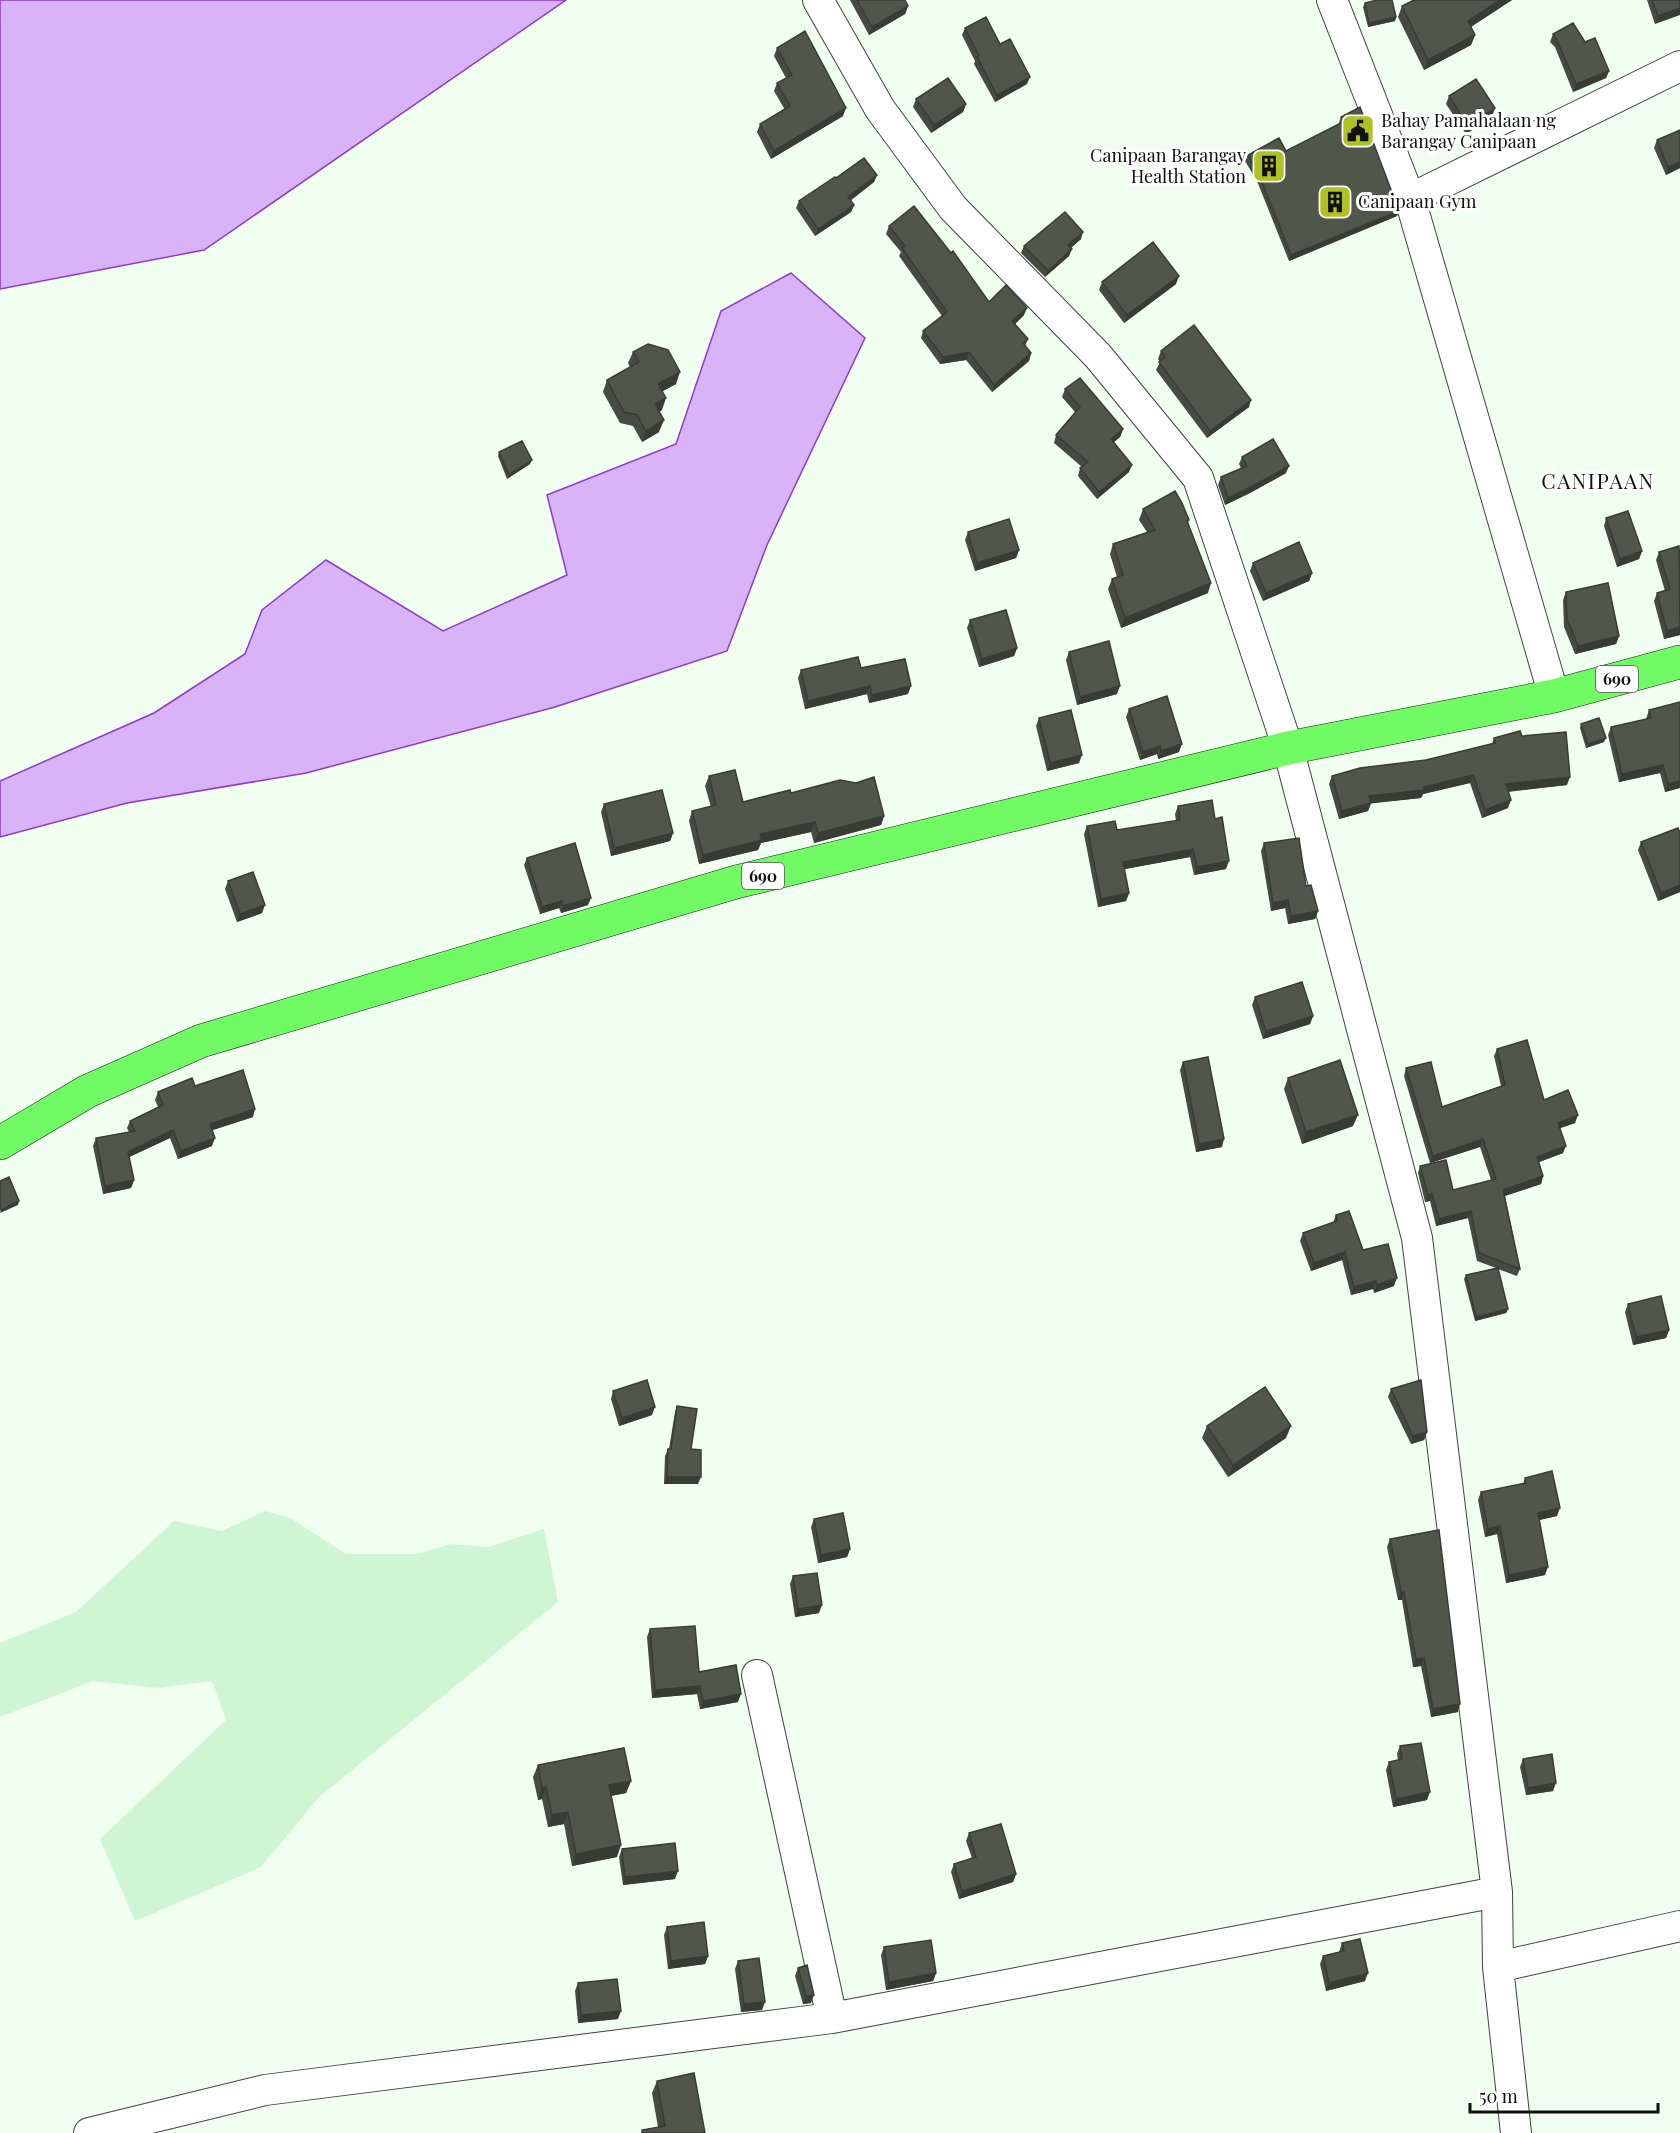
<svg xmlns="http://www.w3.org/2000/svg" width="1680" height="2133" font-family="'Playfair Display',serif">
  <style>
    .farmland { fill: #cff6d2 }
    .water { fill: #d8b3f7; stroke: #8e39d0; stroke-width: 1.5 }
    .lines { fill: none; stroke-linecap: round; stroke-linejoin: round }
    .minor-casing { stroke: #414141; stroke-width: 32 }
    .major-casing { stroke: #1f1f1f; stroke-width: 34 }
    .minor { stroke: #fff; stroke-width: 30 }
    .major { stroke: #70fb64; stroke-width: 33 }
    .wall { fill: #454b40 }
    .shaded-wall { fill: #383d34 }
    .building { fill: #50574a; stroke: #383d34; stroke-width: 1.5 }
    .labels { text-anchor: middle; stroke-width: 6; stroke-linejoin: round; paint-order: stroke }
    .shield { fill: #fff; stroke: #565656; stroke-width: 1.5 }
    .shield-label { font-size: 16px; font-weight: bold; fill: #0e0e0e }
    .poi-label { font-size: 18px; fill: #0e0e0e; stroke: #fff; text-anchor: start }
    .quarter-label { font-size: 21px; letter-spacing: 1.5px; fill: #0e0e0e; stroke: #fff }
  </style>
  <rect width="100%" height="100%" fill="#f0fff0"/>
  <path class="farmland" d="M265,1511L290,1518L346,1554H417L451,1544L488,1547L544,1529L558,1602L319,1797L261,1867L135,1921L100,1839L226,1720L212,1681L159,1688L93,1681L0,1717V1643L76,1612L174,1521L222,1531Z"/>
  <path class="water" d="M0,0H566L204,250L0,289Z
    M791,273L865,338L767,545L727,651L555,707L306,773L127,803L0,837V781L154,713L245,654L262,610L326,560L443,631L567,575L547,495L676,444L721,311Z"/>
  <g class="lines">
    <defs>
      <path id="minor" d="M818,0L880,109L953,208L1098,356L1198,478L1288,748L1417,1238L1497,1892L1498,1967L1516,2133
        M1332,0L1410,199L1554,696
        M1410,199L1680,66
        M757,1675L832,2018
        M1498,1967L1680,1926
        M89,2133L265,2090L832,2018L1497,1892"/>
      <path id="major" d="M0,1143L88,1091L201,1041L736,882L1288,748L1554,696L1680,662"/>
    </defs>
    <use href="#minor" class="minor-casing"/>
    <use href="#major" class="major-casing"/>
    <use href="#minor" class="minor"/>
    <use href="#major" class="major"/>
  </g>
  <path class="wall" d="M850,0H905L908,6L905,14L869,35Z
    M1512,0L1471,27L1475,35L1471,45L1424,70L1398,17L1402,6Z
    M1647,0H1680L1655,24Z
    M1365,3L1396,17L1395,21L1368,27L1363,7Z
    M965,28L1000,44L1027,84L995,102L974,64L975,61L962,35Z
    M1553,34L1585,42L1609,71L1606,78L1573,92L1555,47L1550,42Z
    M777,48L843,116L771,159L757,132L760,124L785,110L774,91L777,83L786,78L774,56Z
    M1449,96L1495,108L1492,116L1466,134L1446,104Z
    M916,99L966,104L963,112L931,133L913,107Z
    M1341,117L1399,211L1397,216L1289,261L1257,181L1245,161L1248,155L1286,151L1339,124V123Z
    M1680,130V168L1666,175L1654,148L1657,140Z
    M877,175L874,182L851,200L854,205L851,212L815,236L796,208L799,201L836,178Z
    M889,226L989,302L1024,315L1015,324L1028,339L1025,346L1031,353L1029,361L992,392L966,360L940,364L921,338L923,331L942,316L899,256L901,252L886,234Z
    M1081,239L1071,248L1069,256L1045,277L1021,253L1024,246Z
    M1102,282L1176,284L1124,323L1099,290Z
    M1161,351L1249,407L1207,438L1156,370L1160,362L1158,359Z
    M633,352L676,384L662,391V410L659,412V432L642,442L633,426L620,423L603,392L607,380L630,367L628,363Z
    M1065,389L1123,429L1120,437L1114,442L1129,472L1097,499L1078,476L1080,468L1082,467L1054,443L1056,435L1075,412L1062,397Z
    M499,452L530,464L507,479L498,456Z
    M1242,457L1286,473L1250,493L1225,505L1218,485L1221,477L1241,468L1239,464Z
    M1143,509L1189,520L1188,523L1208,593L1121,628L1108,589L1112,579L1117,577L1110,554L1113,544L1147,532L1139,520Z
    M1606,518L1642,551L1639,559L1617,567L1604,526Z
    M968,532L1019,550L1016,558L975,571L965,540Z
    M1680,549V635L1664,639L1654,601L1657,593L1665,591L1656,560L1659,552Z
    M1253,563L1312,573L1309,581L1263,601L1250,571Z
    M1566,592L1619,636L1616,644L1575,654L1564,627L1563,600Z
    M970,620L1017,648L1014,656L979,667L967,628Z
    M1069,652L1117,694L1077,705L1066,660Z
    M861,668L908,694L869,703L867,694L805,709L798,678L801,670Z
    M1680,702V788L1665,792L1660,773L1619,782L1608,735L1611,727L1646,719L1649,710Z
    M1129,709L1179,752L1158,759L1157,754L1140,760L1126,717Z
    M1039,718L1079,763L1047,771L1036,726Z
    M1581,724L1604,742L1586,748L1580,728Z
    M1522,736L1567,785L1508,792V808L1482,818L1470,783L1423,794L1421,798L1371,803L1368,811L1339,819L1329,784L1332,776L1426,760L1492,744L1494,738Z
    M709,776L743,802L791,793L884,816L881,825L814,843L811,832L761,843L758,850L699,864L689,821L692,811L711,807L705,786Z
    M604,804L673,833L670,841L611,856L601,812Z
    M1178,806L1215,819L1226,869L1194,875L1190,857L1124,869L1129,893L1126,901L1098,907L1084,834L1087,826L1117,830L1176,821L1175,814Z
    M1680,833V892L1658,901L1638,850L1641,842Z
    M1264,843L1306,886L1318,911L1315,919L1288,924L1285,908L1271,911L1261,851Z
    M527,858L588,905L561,913L559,908L540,914L524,865Z
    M228,881L262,913L237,922L225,889Z
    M1255,997L1313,1016L1310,1024L1263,1039L1252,1005Z
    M1497,1049L1544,1100L1575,1123L1560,1128L1563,1153L1539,1162L1543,1176L1541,1184L1505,1196L1520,1269L1517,1276L1498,1269L1508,1309L1506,1313L1475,1321L1464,1279L1466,1275L1496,1268L1477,1261L1468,1218L1436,1226L1430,1201L1425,1202L1418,1173L1420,1166L1453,1190L1491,1180L1480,1147L1430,1163L1404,1076L1406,1068L1442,1107L1501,1086L1494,1056Z
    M1183,1062L1222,1147L1196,1152L1180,1070Z
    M1288,1078L1353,1126L1302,1144L1284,1089Z
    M195,1086L253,1117L212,1130V1146L178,1159L170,1138L129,1157L134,1180L131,1188L103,1194L93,1146L96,1138L129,1132L127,1128L130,1121L158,1107L155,1100L158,1092Z
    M1336,1215L1363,1250L1394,1286L1374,1293L1373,1289L1351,1295L1342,1260L1311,1271L1300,1241L1303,1233L1333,1223Z
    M1628,1304L1669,1330L1666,1338L1633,1345L1625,1312Z
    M1391,1389L1427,1432L1424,1440L1411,1444L1388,1397Z
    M613,1391L652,1415L619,1426L611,1399Z
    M677,1406L691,1449L698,1484H664L665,1456L668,1449H669L675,1412Z
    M1207,1426L1286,1438L1228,1477L1202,1438Z
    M1525,1478L1557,1516L1539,1520L1545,1575L1506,1583L1497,1534L1485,1537L1478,1500L1481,1492L1523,1484Z
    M814,1519L850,1549L847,1557L818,1563L811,1527Z
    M1390,1539L1458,1712L1431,1717L1421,1666L1413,1667L1402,1600H1398L1387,1547Z
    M793,1576L819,1613L795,1617L790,1584Z
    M650,1629L699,1672L738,1702L700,1709L697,1694L652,1698L647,1637Z
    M1400,1746L1427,1800L1393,1807L1386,1770L1389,1762L1398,1760L1397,1754Z
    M1523,1759L1553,1791L1526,1795L1520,1767Z
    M538,1765L631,1781L626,1793L611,1796L617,1857L572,1866L564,1824L548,1827L542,1799L538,1800L533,1777Z
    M969,1833L1016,1874L1013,1882L959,1899L951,1872L954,1864L972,1858L966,1841Z
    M622,1849L675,1879L623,1885L619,1857Z
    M667,1927L708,1956L705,1964L668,1969L664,1935Z
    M1342,1943L1365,1981L1326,1991L1320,1964L1323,1956L1339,1952Z
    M884,1947L936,1973L933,1981L886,1990L881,1955Z
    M738,1961L762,2010L741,2012L735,1969Z
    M798,1968L811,2003L803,2004L795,1976Z
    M578,1983L618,2019L578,2023L575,1991Z
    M657,2081L705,2133H641L642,2130L658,2127L652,2093Z"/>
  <path class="shaded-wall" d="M1500,0H1512L1464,31L1468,21Z
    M908,6L905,14L869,35L872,27Z
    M1680,8V15L1655,24L1658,16Z
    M1396,17L1395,21L1368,27L1369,23Z
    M1475,35L1471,45L1424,70L1428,60Z
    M1609,71L1606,78L1573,92L1576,84Z
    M1030,77L1027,84L995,102L997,95Z
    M966,104L963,112L931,133L934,125Z
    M846,108L843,116L771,159L774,151Z
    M1495,108L1492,116L1466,134L1468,126Z
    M1680,162V168L1666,175L1668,167Z
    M877,175L874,182L846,204L848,197Z
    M854,205L851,212L815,236L818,229Z
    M1399,211L1397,216L1289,261L1291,255Z
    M1083,232L1081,239L1066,252L1068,245Z
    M1072,249L1069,256L1045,277L1048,271Z
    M1179,276L1176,284L1124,323L1127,315Z
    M1027,308L1024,315L1010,329L1012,321Z
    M969,352L966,360L940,364L943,357Z
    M1031,353L1029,361L992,392L994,385Z
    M680,372L676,384L654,396L658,384Z
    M666,398L662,410L650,416L655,404Z
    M1251,400L1249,407L1207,438L1210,431Z
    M664,420L659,432L642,442L646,431Z
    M1123,429L1120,437L1108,447L1111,439Z
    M532,460L530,464L507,479L509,475Z
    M1132,465L1129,472L1097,499L1099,492Z
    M1289,466L1286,473L1250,493L1225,505L1228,498Z
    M1019,550L1016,558L975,571L977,563Z
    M1642,551L1639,559L1617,567L1620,559Z
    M1312,573L1309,581L1263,601L1266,593Z
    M1211,583L1208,593L1121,628L1125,618Z
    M1680,627V635L1664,639L1667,631Z
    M1619,636L1616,644L1575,654L1578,646Z
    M1017,648L1014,656L979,667L982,659Z
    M870,686L867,694L805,709L808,701Z
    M911,686L908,694L869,703L872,695Z
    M1120,686L1117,694L1077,705L1080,697Z
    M1606,738L1604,742L1586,748L1588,744Z
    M1182,744L1179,752L1158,759L1161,751Z
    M1160,746L1157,754L1140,760L1143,752Z
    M1082,755L1079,763L1047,771L1050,763Z
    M1663,765L1660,773L1619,782L1622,774Z
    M1473,775L1470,783L1423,794L1421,798L1366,804L1369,796L1424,787Z
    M1570,777L1567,785L1503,792L1506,784Z
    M1680,781V788L1665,792L1668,784Z
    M1511,800L1508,808L1482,818L1485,810Z
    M1371,803L1368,811L1339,819L1342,811Z
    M884,816L881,825L814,843L818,833Z
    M815,822L811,832L761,843L758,850L699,864L703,855L760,834Z
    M673,833L670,841L611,856L614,848Z
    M1193,849L1190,857L1120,870L1123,862Z
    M1229,861L1226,869L1194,875L1197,867Z
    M1680,885V892L1658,901L1661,893Z
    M1129,893L1126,901L1098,907L1101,899Z
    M591,898L588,905L561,913L563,906Z
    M1288,900L1285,908L1271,911L1273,903Z
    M562,901L559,908L540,914L542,907Z
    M265,905L262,913L237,922L240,914Z
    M1318,911L1315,919L1288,924L1291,916Z
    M1313,1016L1310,1024L1263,1039L1266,1031Z
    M255,1109L253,1117L207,1132L210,1124Z
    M1358,1115L1353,1126L1302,1144L1306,1132Z
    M1578,1115L1575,1123L1555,1130L1558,1123Z
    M173,1130L170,1138L125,1159L128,1152Z
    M215,1138L212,1146L178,1159L181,1151Z
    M1224,1139L1222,1147L1196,1152L1199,1144Z
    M1483,1139L1480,1147L1430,1163L1433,1156Z
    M1566,1146L1563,1153L1534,1164L1537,1157Z
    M1543,1176L1541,1184L1501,1197L1503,1190Z
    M134,1180L131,1188L103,1194L105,1186Z
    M1432,1194L1430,1201L1425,1202L1428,1195Z
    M19,1201L18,1205L0,1213L1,1210Z
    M1471,1211L1468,1218L1436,1226L1439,1219Z
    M1345,1252L1342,1260L1311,1271L1314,1263Z
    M1397,1278L1394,1286L1374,1293L1377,1285Z
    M1376,1281L1373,1289L1351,1295L1354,1287Z
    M1508,1309L1506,1313L1475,1321L1476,1317Z
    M1669,1330L1666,1338L1633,1345L1636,1337Z
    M655,1407L652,1415L619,1426L622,1418Z
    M1291,1426L1286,1438L1228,1477L1233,1465Z
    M1427,1432L1424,1440L1411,1444L1413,1436Z
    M667,1477H701L698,1484H664Z
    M1560,1508L1557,1516L1535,1521L1538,1513Z
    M1500,1526L1497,1534L1485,1537L1488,1529Z
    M850,1549L847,1557L818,1563L821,1555Z
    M1548,1567L1545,1575L1506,1583L1509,1575Z
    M1401,1592H1404L1402,1600H1398Z
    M822,1605L819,1613L795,1617L798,1609Z
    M1424,1658L1421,1666L1413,1667L1416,1659Z
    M700,1686L697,1694L652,1698L655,1690Z
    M741,1694L738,1702L700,1709L703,1701Z
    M1460,1704L1458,1712L1431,1717L1433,1709Z
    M631,1781L626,1793L605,1797L609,1785Z
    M1556,1783L1553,1791L1526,1795L1528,1788Z
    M546,1787L542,1799L538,1800L542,1788Z
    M1430,1792L1427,1800L1393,1807L1396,1799Z
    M568,1812L564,1824L548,1827L552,1815Z
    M621,1845L617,1857L572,1866L576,1854Z
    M678,1871L675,1879L623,1885L625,1877Z
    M1016,1874L1013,1882L959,1899L962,1891Z
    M708,1956L705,1964L668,1969L671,1961Z
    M936,1973L933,1981L886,1990L889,1982Z
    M1368,1973L1365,1981L1326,1991L1329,1983Z
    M814,1995L811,2003L803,2004L806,1996Z
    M765,2002L762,2010L741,2012L744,2004Z
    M621,2011L618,2019L578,2023L581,2015Z"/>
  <path class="building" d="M857,0H905L908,6L872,27Z
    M1377,0H1392L1396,17L1369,23L1365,3Z
    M1414,0H1500L1468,21L1475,35L1428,60L1402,6Z
    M1652,0H1680V8L1658,16Z
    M986,17L1000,44L1010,39L1030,77L997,95L977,57L979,56L965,28Z
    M1573,23L1585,42L1595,38L1609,71L1576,84L1557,40L1553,34Z
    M805,31L846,108L774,151L760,124L790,106L777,83L792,75L777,48Z
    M948,78L966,104L934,125L916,99Z
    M1476,79L1495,108L1468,126L1449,96Z
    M1360,107L1399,211L1291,255L1259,175L1248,155L1279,138L1286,151L1343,122L1341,117Z
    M1680,130V162L1668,167L1657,140Z
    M864,158L877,175L848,197L854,205L818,229L799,201L835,177L836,178Z
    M914,206L951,253L953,251L989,302L1006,285L1027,308L1012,321L1028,339L1023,343L1031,353L994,385L969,352L943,357L923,331L947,312L902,248L905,246L889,226Z
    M1065,212L1083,232L1068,245L1072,249L1048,271L1024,246Z
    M1153,242L1179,276L1127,315L1102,282Z
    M1194,325L1251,400L1210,431L1159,362L1165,357L1161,351Z
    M648,344L668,350L680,372L658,384L666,398L655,404L664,420L646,431L637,415L624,412L607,380L639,362L633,352Z
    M1080,378L1123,429L1111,439L1132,465L1099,492L1080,468L1088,462L1056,435L1080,407L1065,389Z
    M1273,439L1289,466L1253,486L1228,498L1221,477L1247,466L1242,457Z
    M522,441L532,460L509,475L499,452Z
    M1175,491L1182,503L1189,520L1187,521L1211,583L1125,618L1112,579L1123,575L1113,544L1155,530L1143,509Z
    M1628,511L1642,551L1620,559L1606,518Z
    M1009,519L1019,550L977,563L968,532Z
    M1299,542L1312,573L1266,593L1253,563Z
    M1679,546L1680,627L1667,631L1657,593L1670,589L1659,552Z
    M1608,583L1619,636L1578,646L1567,619L1566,592Z
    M1006,610L1017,648L982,659L970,620Z
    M1109,641L1120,686L1080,697L1069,652Z
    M858,657L861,668L905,659L911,686L872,695L870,686L808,701L801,670Z
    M1167,696L1182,744L1161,751L1160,746L1143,752L1129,709Z
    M1680,702V781L1668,784L1663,765L1622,774L1611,727L1651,718L1649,710Z
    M1071,710L1082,755L1050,763L1039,718Z
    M1599,718L1606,738L1588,744L1581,724Z
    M1520,731L1522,736L1566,732L1570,777L1506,784L1511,800L1485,810L1473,775L1424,787V790L1369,796L1371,803L1342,811L1332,776L1360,768L1426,760L1495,743L1494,738Z
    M735,770L743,802L790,790L791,793L840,780L856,783L874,777L884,816L818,833L815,822L760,834L762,840L703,855L692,811L716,805L709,776Z
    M662,790L673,833L614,848L604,804Z
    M1212,800L1215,819L1222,817L1229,861L1197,867L1193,849L1123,862L1129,893L1101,899L1087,826L1115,821L1117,830L1180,820L1178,806Z
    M1678,828L1680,833V885L1661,893L1641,842Z
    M1299,838L1306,886L1311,885L1318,911L1291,916L1288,900L1273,903L1264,843Z
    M575,843L591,898L563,906L562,901L542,907L527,858Z
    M253,872L265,905L240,914L228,881Z
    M1302,982L1313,1016L1266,1031L1255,997Z
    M1527,1040L1544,1100L1568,1090L1578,1115L1558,1123L1566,1146L1537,1157L1543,1176L1503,1190L1520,1269L1479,1253L1471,1211L1439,1219L1432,1194L1428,1195L1420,1166L1446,1160L1453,1190L1496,1179L1483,1139L1433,1156L1406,1068L1431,1062L1442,1107L1505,1085L1497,1049Z
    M1208,1057L1224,1139L1199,1144L1183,1062Z
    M1340,1060L1358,1115L1306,1132L1288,1078Z
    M243,1070L255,1109L210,1124L215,1138L181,1151L173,1130L128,1152L134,1180L105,1186L96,1138L135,1131L130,1121L163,1105L158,1092L192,1078L195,1086Z
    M9,1177L19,1201L1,1210L0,1207V1181Z
    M1349,1211L1363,1250L1388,1244L1397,1278L1377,1285L1376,1281L1354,1287L1345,1252L1314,1263L1303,1233L1337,1221L1336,1215Z
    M1498,1268L1508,1309L1476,1317L1466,1275Z
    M1661,1296L1669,1330L1636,1337L1628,1304Z
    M647,1380L655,1407L622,1418L613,1391Z
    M1421,1380L1427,1432L1413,1436L1391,1389Z
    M1265,1387L1291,1426L1233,1465L1207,1426Z
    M677,1406L697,1409L691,1449L701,1450V1477H667L668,1449H671Z
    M1552,1471L1560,1508L1538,1513L1548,1567L1509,1575L1500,1526L1488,1529L1481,1492L1526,1483L1525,1478Z
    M843,1513L850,1549L821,1555L814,1519Z
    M1439,1530L1460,1704L1433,1709L1424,1658L1416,1659L1404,1592H1401L1390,1539Z
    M817,1573L822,1605L798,1609L793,1576Z
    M695,1626L699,1672L736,1665L741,1694L703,1701L700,1686L655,1690L650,1629Z
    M1421,1743L1430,1792L1396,1799L1389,1762L1402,1759L1400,1746Z
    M624,1748L631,1781L609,1785L621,1845L576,1854L568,1812L552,1815L546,1787L542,1788L538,1765Z
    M1552,1754L1556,1783L1528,1788L1523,1759Z
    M1001,1824L1016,1874L962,1891L954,1864L976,1857L969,1833Z
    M675,1843L678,1871L625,1877L622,1849Z
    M704,1922L708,1956L671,1961L667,1927Z
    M1360,1939L1368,1973L1329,1983L1323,1956L1344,1951L1342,1943Z
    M931,1940L936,1973L889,1982L884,1947Z
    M759,1958L765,2002L744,2004L738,1961Z
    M807,1965L814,1995L806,1996L798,1968Z
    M617,1979L621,2011L581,2015L578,1983Z
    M694,2073L705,2133H643L642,2130L665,2126L657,2081Z"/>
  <defs>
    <symbol id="civic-square" viewBox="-11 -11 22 22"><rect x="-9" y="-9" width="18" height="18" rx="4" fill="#afc223" stroke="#fff"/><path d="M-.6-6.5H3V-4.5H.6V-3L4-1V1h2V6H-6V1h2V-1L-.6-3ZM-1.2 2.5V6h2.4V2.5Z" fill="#111"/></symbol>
    <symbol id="building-square" viewBox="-11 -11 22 22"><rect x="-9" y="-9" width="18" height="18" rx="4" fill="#afc223" stroke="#fff"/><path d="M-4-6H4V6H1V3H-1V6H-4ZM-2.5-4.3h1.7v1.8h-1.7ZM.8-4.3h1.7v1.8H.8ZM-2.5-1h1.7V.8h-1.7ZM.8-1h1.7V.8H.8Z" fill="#111"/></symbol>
  </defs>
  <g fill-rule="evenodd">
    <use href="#civic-square" x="1339" y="112" width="38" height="38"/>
    <use href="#building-square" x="1250" y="147" width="38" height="38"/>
    <use href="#building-square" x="1316" y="183" width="38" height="38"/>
  </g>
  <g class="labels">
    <g class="shield">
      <rect x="1596" y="666" width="42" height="26" rx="4.5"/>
      <rect x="742" y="863" width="42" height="26" rx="4.5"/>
    </g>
    <g class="shield-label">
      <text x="1617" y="685">690</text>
      <text x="763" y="882">690</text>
    </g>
    <g class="poi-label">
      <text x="1381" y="127">Bahay Pamahalaan ng<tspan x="1381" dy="21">Barangay Canipaan</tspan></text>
      <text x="1246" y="162" text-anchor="end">Canipaan Barangay<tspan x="1246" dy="21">Health Station</tspan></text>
      <text x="1358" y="208">Canipaan Gym</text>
    </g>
    <g class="quarter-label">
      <text x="1598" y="489">CANIPAAN</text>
    </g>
  </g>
  <path d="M1470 2103v9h188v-9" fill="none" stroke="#0e0e0e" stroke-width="3"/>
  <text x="1479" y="2103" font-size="18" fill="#0e0e0e" stroke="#ffffff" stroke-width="4.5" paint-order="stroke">50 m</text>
</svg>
